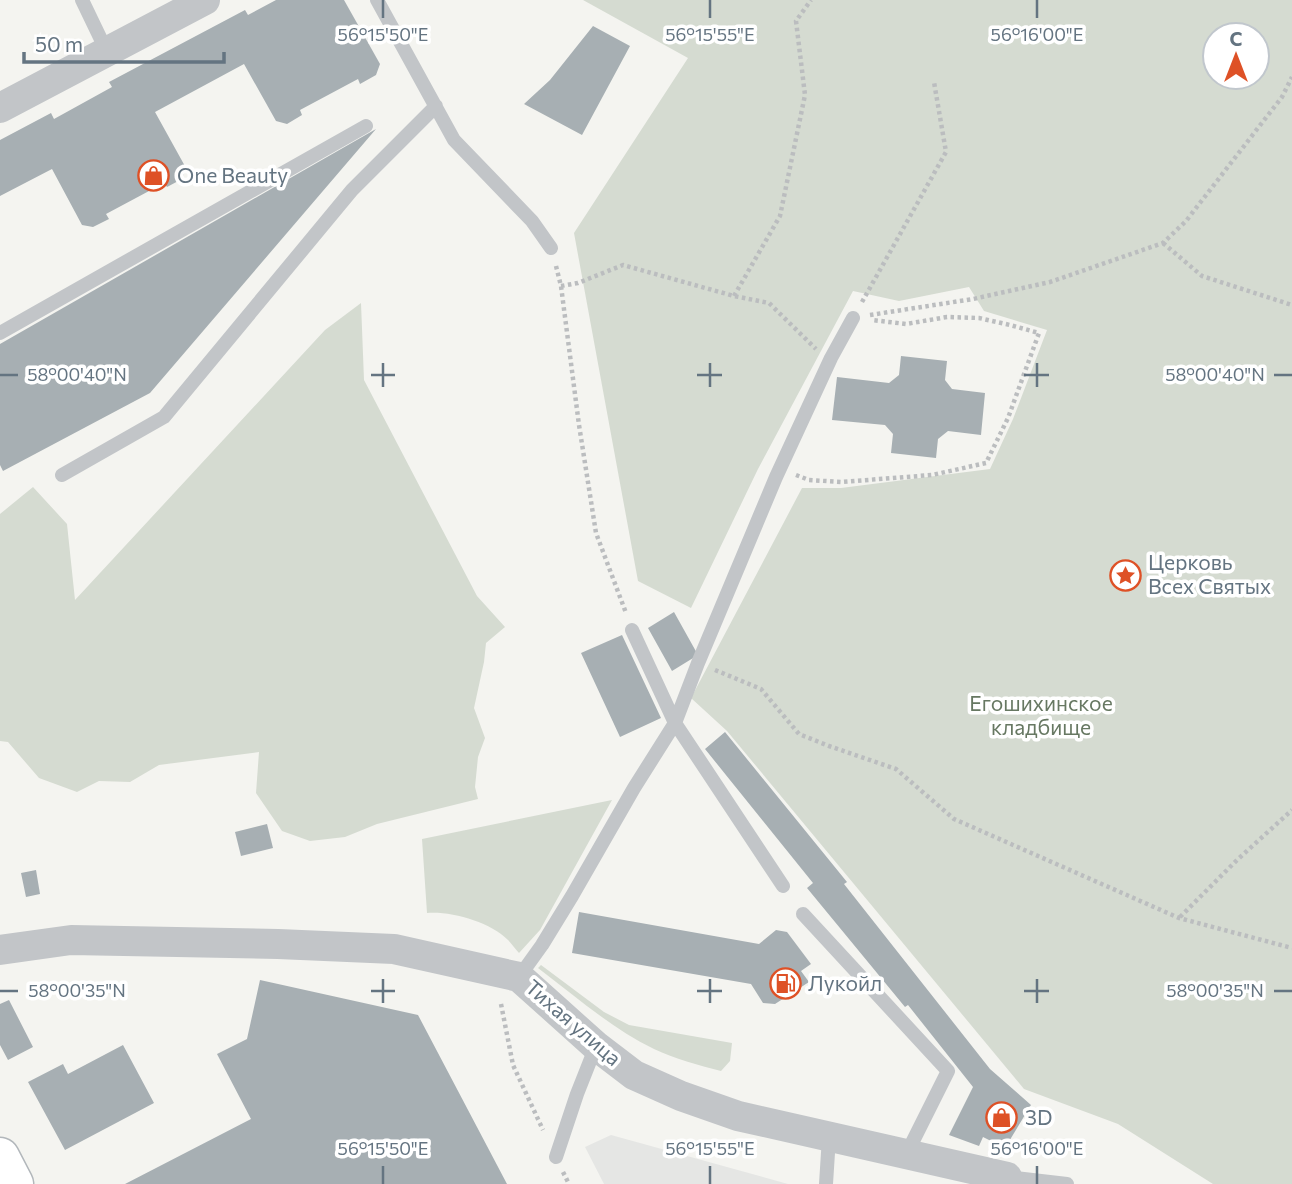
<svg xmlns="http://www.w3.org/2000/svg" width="1292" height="1184" font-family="Commissioner,sans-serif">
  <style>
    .built { fill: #e5e6e4 }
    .green { fill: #d5dbd1; fill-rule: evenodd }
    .building { fill: #a7afb3 }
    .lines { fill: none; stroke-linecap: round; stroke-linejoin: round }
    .secondary-casing { stroke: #b2b7bb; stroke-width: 41 }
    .path { stroke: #bbbdbf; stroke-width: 4.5; stroke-dasharray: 3.5 3.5; stroke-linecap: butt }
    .lane { stroke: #c2c5c8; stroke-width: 14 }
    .street { stroke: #c2c5c8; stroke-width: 30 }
    .secondary { stroke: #fff; stroke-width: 38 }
    .ticks { fill: none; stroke: #647481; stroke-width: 2.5 }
    .labels { text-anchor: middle; stroke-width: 7; stroke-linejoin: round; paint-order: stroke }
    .poi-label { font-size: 21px; fill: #647481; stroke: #fff; text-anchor: start }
    .park-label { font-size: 21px; fill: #677862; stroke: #fff }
    .street-label { font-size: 21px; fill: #647481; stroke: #fff }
    .ticks-label { font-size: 18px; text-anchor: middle; fill: #647481; stroke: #fff; stroke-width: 7; stroke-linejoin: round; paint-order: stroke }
  </style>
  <rect width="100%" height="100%" fill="#f4f4f0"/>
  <path class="built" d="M611,1135L788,1184H604L585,1147Z"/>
  <path class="green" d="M583,0H1292V1184H1213L1118,1124L1024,1089L727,731L691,698L802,488H841L990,469L1013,419L1047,330L984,311L969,287L899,301L853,291L758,469L691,608L638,581L574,233L688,58ZM1215,35H1257V77H1215Z
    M361,303L364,380L477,596L505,627L486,643L484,662L474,708L485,738L478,757L475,787L478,799L377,824L345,837L310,841L282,831L256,793L259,752L159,765L130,782L99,781L77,792L39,778L8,742L0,741V514L33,487L67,524L75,600L325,330Z
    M612,800L540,930L519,953C515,949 512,944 508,940C490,922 452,911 427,913L422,839Z
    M541,965L604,1012L629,1025L732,1043L730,1061L721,1071C698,1065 675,1059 654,1049C611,1028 575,996 538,968Z"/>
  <path class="building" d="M276,0H344L380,64L376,75L360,84L358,79L300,110L302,115L287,124L276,121L244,64L155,112L186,168L182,179L167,187L164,183L106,214L109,219L93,227L82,225L52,169L0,196V140L51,113L54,119L112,87L109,82L245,10L248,15Z
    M593,26L630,46L582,135L524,104L550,80Z
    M376,129L150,393L3,471L0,465V344Z
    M901,356L947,361L945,380L952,389L985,393L981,435L948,431L938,439L936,458L891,453L893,434L885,425L832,420L837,377L889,383L899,375Z
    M674,612L698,655L672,671L648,628Z
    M622,635L661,718L620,737L581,653Z
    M725,732L847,882L844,884L990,1069L1031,1105L1005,1148L983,1137L979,1146L949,1135L973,1087L908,1005L905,1007L807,888L813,883L705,749Z
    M267,824L273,848L241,856L235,832Z
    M36,870L40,894L26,897L21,873Z
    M579,912L759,944L776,930L787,932L811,964L801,971L809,982L775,1004L763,1003L751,984L572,953Z
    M260,980L418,1015L507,1184H125L251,1119L217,1054L247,1039Z
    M9,1000L33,1047L8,1060L0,1045V1004Z
    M123,1045L154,1103L65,1150L28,1082L63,1064L68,1074Z"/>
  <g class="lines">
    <defs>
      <path id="secondary" d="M0,1157L14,1184"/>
    </defs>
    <use href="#secondary" class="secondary-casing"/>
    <path class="path" d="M1163,243L1202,276L1292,305
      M556,266L561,286L579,425L596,533L626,613
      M561,286L578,283L623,265L734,296L769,303L816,349
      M734,296L780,216L805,95L796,21L811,0
      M862,302L946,152L934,82
      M870,315L973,299L1050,282L1163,243L1186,221L1282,97L1292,77
      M796,475L809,480L841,482L932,475L986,463L1008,418L1039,333L1010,325L979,318L947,317L906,324L872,320
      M715,670L761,689L799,734L829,746L896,769L954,819L1179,918L1292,948
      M1180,917L1237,860L1292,810
      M501,1004L513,1065L543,1130
      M563,1172L569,1184"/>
    <path class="lane" d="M82,0L107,52
      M377,0L454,140L532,221L551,248
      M0,333L366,126
      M62,475L164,417L352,190L436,106
      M632,630L675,723L783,886
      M803,914L948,1071L907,1153
      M519,977L542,945L572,896L634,788L675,723L698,663L776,477L831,358L853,318
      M556,1157L577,1094L596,1046
      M1007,1177L1067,1184
      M826,1184L829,1137"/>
    <path class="street" d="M0,108L205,0
      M0,950L71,940L278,944L394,949L519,977L596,1046L634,1075L681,1096L738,1116L1007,1177L1010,1184"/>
    <use href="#secondary" class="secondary"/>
  </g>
  <path class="ticks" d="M383,0V18M710,0V18M1037,0V18M383,363V387M710,363V387M1037,363V387M0,375H18M371,375H395M697,375H722M1024,375H1049M1274,375H1292M383,979V1003M710,979V1003M1037,979V1003M0,991H18M371,991H395M697,991H722M1024,991H1049M1274,991H1292M383,1166V1184M710,1166V1184M1037,1166V1184"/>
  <defs>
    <symbol id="shop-ring" viewBox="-11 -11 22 22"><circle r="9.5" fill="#fff" stroke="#de5126" stroke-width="1.5"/><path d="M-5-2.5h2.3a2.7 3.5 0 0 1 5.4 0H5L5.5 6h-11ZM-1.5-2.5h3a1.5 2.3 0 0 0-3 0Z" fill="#de5126"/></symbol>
    <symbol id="sight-ring" viewBox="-11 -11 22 22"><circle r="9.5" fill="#fff" stroke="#de5126" stroke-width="1.5"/><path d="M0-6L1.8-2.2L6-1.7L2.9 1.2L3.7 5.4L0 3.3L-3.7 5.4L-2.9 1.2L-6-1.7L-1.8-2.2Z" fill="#de5126"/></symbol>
    <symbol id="fuel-ring" viewBox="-11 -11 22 22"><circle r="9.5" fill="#fff" stroke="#de5126" stroke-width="1.5"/><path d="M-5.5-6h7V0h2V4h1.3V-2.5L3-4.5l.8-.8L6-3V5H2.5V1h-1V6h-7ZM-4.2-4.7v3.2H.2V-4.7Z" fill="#de5126"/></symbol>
  </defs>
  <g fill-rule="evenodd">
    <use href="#shop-ring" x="136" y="158" width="35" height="35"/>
    <use href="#sight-ring" x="1108" y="558" width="35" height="35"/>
    <use href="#fuel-ring" x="768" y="966" width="35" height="35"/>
    <use href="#shop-ring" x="984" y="1100" width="35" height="35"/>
  </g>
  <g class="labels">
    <g class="poi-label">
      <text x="177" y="183">One Beauty</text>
      <text x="1148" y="570">Церковь<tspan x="1148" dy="24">Всех Святых</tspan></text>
      <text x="808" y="991">Лукойл</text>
      <text x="1025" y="1125">3D</text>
    </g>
    <g class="park-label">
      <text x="1041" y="711">Егошихинское<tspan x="1041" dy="24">кладбище</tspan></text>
    </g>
    <g class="street-label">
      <text transform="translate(573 1023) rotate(41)" y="7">Тихая улица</text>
    </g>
  </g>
  <g class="ticks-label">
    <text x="383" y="41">56°15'50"E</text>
    <text x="710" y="41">56°15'55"E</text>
    <text x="1037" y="41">56°16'00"E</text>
    <text x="77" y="381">58°00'40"N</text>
    <text x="1215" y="381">58°00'40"N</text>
    <text x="77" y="997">58°00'35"N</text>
    <text x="1215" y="997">58°00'35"N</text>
    <text x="383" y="1155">56°15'50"E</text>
    <text x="710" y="1155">56°15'55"E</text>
    <text x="1037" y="1155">56°16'00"E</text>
  </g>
  <g transform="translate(1236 56)"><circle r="33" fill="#ffffff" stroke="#c1c7cd" stroke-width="2"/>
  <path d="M0-5L12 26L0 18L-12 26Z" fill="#de5126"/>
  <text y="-10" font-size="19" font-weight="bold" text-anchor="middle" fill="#647481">С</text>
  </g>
  <path d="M24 52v10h200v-10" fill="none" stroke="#647481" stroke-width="3.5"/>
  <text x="35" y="52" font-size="21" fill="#647481" stroke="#ffffff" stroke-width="5" paint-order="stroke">50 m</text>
</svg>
